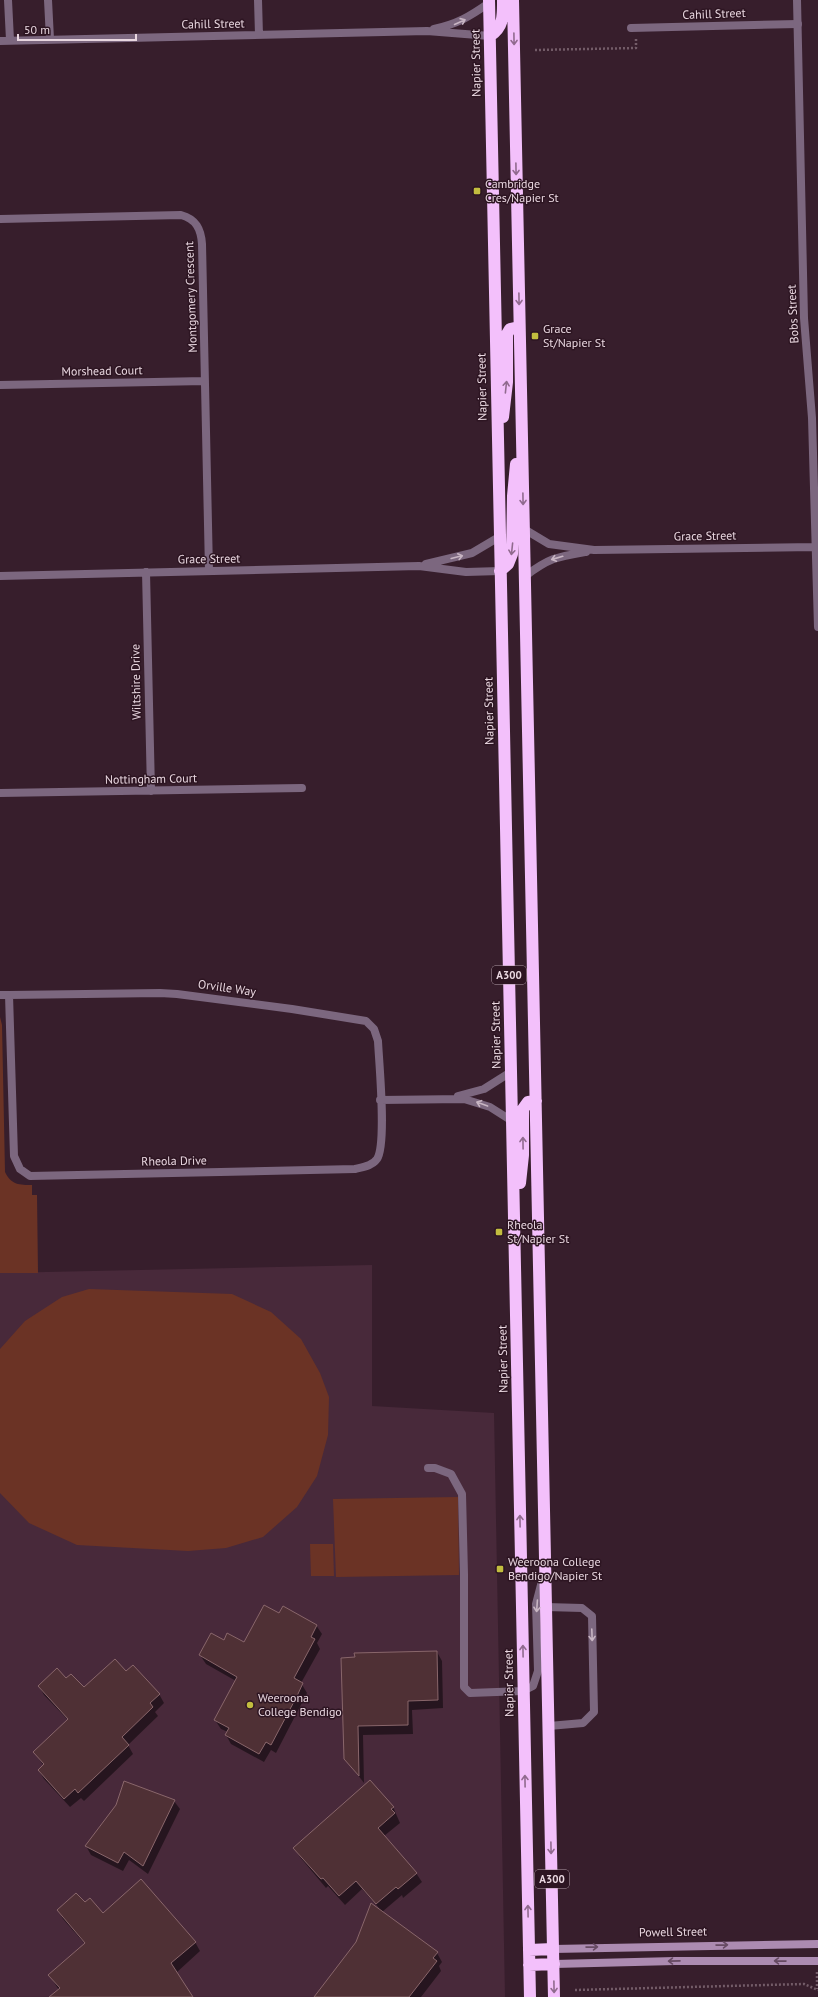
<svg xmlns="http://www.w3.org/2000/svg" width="818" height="1997" font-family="'PT Sans',sans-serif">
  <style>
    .built { fill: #48293a }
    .park { fill: #6b3325 }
    .shadow { fill: #0007 }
    .building { fill: #4f3035; stroke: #89666b }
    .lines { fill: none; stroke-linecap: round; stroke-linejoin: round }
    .path { stroke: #735c68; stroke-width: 2.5; stroke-dasharray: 2 2; stroke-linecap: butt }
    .lane { stroke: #7c677f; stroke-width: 8 }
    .street { stroke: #7c677f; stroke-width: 8 }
    .secondary { stroke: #ac8bb1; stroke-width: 8 }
    .highway { stroke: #f3c0fb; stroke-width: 12 }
    .oneway { stroke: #c8b5c3 }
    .oneway2 { stroke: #906a8e }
    .oneway3 { stroke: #664a62 }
    .poi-dot { fill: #c2bd3f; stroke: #2d1522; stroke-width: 1.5 }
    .labels { text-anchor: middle; stroke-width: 3; stroke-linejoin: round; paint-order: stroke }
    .shield { fill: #2d1522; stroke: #b19da7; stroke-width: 1 }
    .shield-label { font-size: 11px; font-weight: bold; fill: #e9d7e0 }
    .street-label { font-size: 12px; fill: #e9d7e0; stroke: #2d1522 }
    .poi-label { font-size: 12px; fill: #e9d7e0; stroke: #2d1522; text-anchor: start }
  </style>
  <rect width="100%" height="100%" fill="#371e2c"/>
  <path class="built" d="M372,1265V1406L494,1413L505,1997H0V1273Z"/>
  <path class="park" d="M0,1017L2,1025L5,1172C11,1185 20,1185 32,1185V1195H37L38,1273H0Z
    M89,1289L232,1294L271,1312L301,1339L320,1373L329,1397L328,1435L317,1476L297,1507L263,1537L226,1548L188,1551L77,1545L29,1523L0,1493V1349L25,1321L62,1297Z
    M458,1497L459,1575L336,1577L333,1499Z
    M310,1544H333L334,1576H311Z"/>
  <path class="shadow" d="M279,1614L316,1625L322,1634L317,1643L320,1649L301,1683L307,1693L276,1753L271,1750L264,1762L231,1744L226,1735L228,1732L221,1729L215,1720L236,1681L206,1664L200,1655L224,1641L244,1643Z
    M437,1652L442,1661L443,1708L412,1710L413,1734L363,1735L364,1783L345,1758L342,1659Z
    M126,1672L159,1694L164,1703L155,1712L158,1716L128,1745L133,1754L84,1801L81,1798L70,1807L44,1779L39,1771L44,1766L34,1752L68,1720L44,1695L39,1686L66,1679L84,1689Z
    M174,1801L180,1809L148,1874L129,1860L123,1871L91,1855L86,1846L117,1806Z
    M393,1807L400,1823L384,1836L416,1873L422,1882L403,1898L402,1895L382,1912L437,1953L442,1962L439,1966L441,1971L421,1997H315L357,1943L379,1908L362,1889L345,1905L328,1886L326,1888L300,1857L294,1848Z
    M85,1904L103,1914L195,1942L200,1951L176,1973L192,1997H56L59,1990L50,1976L85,1944L63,1919L58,1910Z"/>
  <path class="building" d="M264,1605L279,1613L283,1606L317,1625L311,1637L315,1639L294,1678L303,1683L297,1696L271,1745L266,1742L259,1754L225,1735L229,1728L214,1720L237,1677L199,1655L211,1633L224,1640L227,1633L244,1642Z
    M437,1651L438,1700L408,1701V1725L358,1726L359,1776L344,1759L341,1658L355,1657L354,1653Z
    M115,1659L126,1671L133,1665L160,1694L150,1703L153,1707L122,1737L129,1745L78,1793L75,1789L64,1799L38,1770L44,1764L33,1752L68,1719L38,1686L57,1668L66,1678L71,1674L84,1687Z
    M370,1780L394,1807L391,1809L395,1813L378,1828L417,1873L398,1889L396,1887L376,1904L356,1881L339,1896L323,1878L321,1879L293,1848Z
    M124,1781L175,1800L143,1866L124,1852L118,1863L85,1846L116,1805Z
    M141,1879L196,1942L171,1963L193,1997H49L60,1988L48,1975L85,1943L57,1910L76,1893L85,1902L90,1898L103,1913Z
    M371,1903L438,1952L433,1958L437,1961L409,1997H314L356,1942Z"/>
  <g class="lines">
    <path class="path" d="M535,50L636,48V38
      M817,1972V1989
      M575,1990L804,1984L818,1990"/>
    <path class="lane" d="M631,28L798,24
      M428,1468H435L451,1474L462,1494L464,1574V1687L470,1693L523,1691L533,1686L538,1671L536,1604L542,1581
      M546,1607L582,1608L592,1616L594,1712L583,1723L549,1726"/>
    <path class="street" d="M8,0L10,40
      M48,0L50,39
      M258,0L259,35
      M797,0L804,318L812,418L818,627
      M434,29C457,24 469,17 489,3
      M0,41L427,31L490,36
      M0,219L181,215C196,219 201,229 202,244L209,571
      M0,385L205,381
      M524,529L549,544L594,550L816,547
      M426,564L472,553L499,537
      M146,572L151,791
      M0,576L419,566L466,572L500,571
      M524,577C549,558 556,557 586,552
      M0,793L302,788
      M0,995H9L160,993L177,994L292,1009L366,1021L374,1029L378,1041C379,1063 387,1144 377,1159C372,1166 363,1167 355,1169L30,1176L20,1169L14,1156L9,995
      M458,1096L484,1089L511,1072
      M380,1100L464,1099L490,1107L512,1121"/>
    <path class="secondary" d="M553,1949L818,1944
      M554,1964L675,1961H818"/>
    <path class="highway" d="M489,0L530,1997
      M513,0L554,1997
      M490,36C504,27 503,15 503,0
      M503,417L507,382V334L510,329L519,327
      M500,571L508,564L512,554L513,496L516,464
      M520,1183L523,1155V1109L528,1102L536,1101
      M529,1950L553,1949
      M529,1965L554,1964"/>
  </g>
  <defs><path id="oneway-shaft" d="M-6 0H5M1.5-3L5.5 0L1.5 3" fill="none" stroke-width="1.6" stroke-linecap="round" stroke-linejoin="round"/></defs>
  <g class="oneway">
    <use href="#oneway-shaft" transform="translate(460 22) rotate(-24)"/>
    <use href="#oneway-shaft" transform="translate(457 557) rotate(-14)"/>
    <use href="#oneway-shaft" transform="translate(557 558) rotate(164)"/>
    <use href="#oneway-shaft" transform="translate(482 1104) rotate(-160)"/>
    <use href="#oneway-shaft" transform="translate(537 1606) rotate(94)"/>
    <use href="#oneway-shaft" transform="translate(592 1635) rotate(88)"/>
  </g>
  <g class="oneway2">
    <use href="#oneway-shaft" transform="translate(514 39) rotate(89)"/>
    <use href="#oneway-shaft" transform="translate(516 169) rotate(89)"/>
    <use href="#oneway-shaft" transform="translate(519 299) rotate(89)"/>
    <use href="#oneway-shaft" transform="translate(506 387) rotate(-84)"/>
    <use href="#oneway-shaft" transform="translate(523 499) rotate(89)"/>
    <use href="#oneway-shaft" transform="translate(512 549) rotate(96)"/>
    <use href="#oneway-shaft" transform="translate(523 1143) rotate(-91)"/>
    <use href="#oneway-shaft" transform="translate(520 1521) rotate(-91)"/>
    <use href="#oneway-shaft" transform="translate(523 1651) rotate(-91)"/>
    <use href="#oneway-shaft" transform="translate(525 1781) rotate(-91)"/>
    <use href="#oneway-shaft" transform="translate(551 1848) rotate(89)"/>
    <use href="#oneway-shaft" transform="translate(528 1911) rotate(-91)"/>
    <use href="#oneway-shaft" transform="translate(554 1987) rotate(89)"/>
  </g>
  <g class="oneway3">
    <use href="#oneway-shaft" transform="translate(722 1945) rotate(-1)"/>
    <use href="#oneway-shaft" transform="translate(592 1947) rotate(-1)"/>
    <use href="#oneway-shaft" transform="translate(674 1961) rotate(179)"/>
    <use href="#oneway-shaft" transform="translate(780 1961) rotate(-179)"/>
  </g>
  <g class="poi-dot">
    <rect x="473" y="187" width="8" height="8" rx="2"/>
    <rect x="531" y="332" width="8" height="8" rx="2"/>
    <rect x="495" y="1228" width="8" height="8" rx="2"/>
    <rect x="496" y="1565" width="8" height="8" rx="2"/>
    <circle cx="250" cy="1705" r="4"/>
  </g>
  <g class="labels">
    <g class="shield">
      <rect x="492" y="966" width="34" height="18" rx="3"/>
      <rect x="535" y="1870" width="34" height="18" rx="3"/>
    </g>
    <g class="shield-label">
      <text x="509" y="979">A300</text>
      <text x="552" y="1883">A300</text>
    </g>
    <g class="street-label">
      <text transform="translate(714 14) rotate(-2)" y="4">Cahill Street</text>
      <text transform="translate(213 24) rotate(-1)" y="4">Cahill Street</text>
      <text transform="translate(476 63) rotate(-91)" y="4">Napier Street</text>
      <text transform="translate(191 297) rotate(-92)" y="4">Montgomery Crescent</text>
      <text transform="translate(793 314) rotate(-93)" y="4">Bobs Street</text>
      <text transform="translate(102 371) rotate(-1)" y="4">Morshead Court</text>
      <text transform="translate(482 387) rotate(-91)" y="4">Napier Street</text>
      <text transform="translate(705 536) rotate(-1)" y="4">Grace Street</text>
      <text transform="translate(209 559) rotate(-1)" y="4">Grace Street</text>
      <text transform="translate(136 682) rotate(-91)" y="4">Wiltshire Drive</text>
      <text transform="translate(489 711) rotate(-91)" y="4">Napier Street</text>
      <text transform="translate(151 779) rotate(-1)" y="4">Nottingham Court</text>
      <text transform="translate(227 988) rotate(8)" y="4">Orville Way</text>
      <text transform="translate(496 1035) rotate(-91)" y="4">Napier Street</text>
      <text transform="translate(174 1161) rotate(-1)" y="4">Rheola Drive</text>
      <text transform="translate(503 1359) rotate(-91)" y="4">Napier Street</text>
      <text transform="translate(509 1683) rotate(-91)" y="4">Napier Street</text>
      <text transform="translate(673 1932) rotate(-1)" y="4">Powell Street</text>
    </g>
    <g class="poi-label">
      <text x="485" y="188">Cambridge<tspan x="485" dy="14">Cres/Napier St</tspan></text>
      <text x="543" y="333">Grace<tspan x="543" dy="14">St/Napier St</tspan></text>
      <text x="507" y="1229">Rheola<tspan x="507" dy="14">St/Napier St</tspan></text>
      <text x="508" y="1566">Weeroona College<tspan x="508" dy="14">Bendigo/Napier St</tspan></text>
      <text x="258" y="1702">Weeroona<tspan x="258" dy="14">College Bendigo</tspan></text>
    </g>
  </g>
  <path d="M18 34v6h118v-6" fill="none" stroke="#e9d7e0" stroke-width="2"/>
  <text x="24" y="34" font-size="12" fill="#e9d7e0" stroke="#2d1522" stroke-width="3" paint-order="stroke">50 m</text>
</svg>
